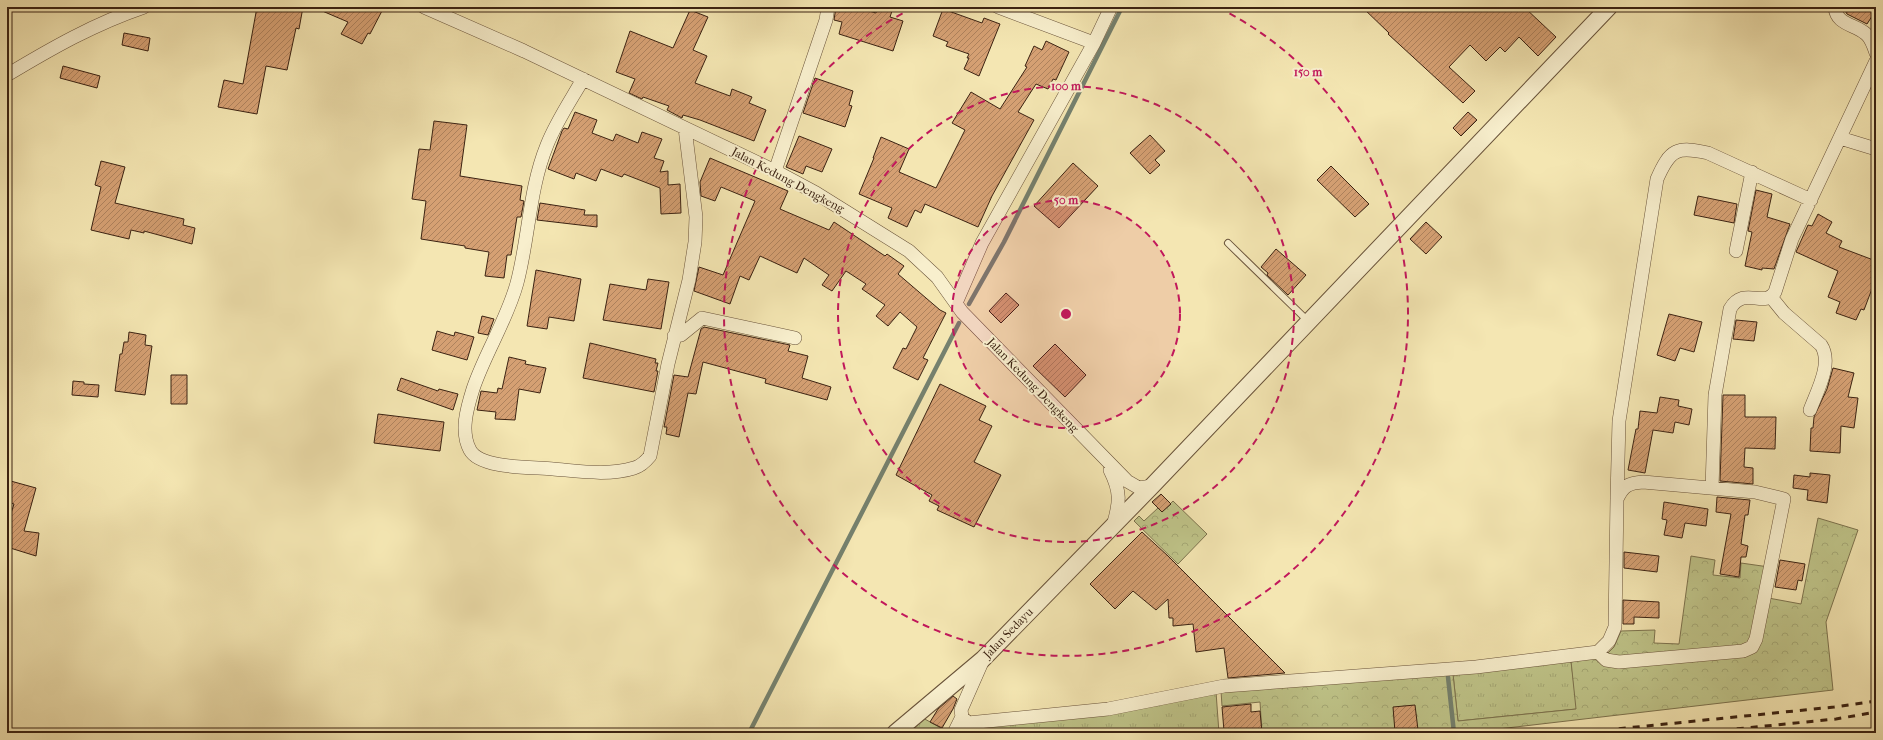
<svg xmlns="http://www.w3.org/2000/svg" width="1883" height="740" font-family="'IM FELL French Canon',serif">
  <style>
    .grass { fill: url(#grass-tufts); stroke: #7d734e }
    .forest { fill: url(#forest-crowns); stroke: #7d734e }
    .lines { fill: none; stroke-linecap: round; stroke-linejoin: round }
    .stream { stroke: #75816e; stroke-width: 4.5 }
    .building { fill: url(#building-hatch); stroke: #3b2212 }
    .service-casing { stroke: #69533a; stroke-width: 8 }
    .minor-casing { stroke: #69533a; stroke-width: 14 }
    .tertiary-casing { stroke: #69533a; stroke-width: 18 }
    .service { stroke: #f8efcd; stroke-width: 6 }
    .minor { stroke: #f8efcd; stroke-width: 13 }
    .tertiary { stroke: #f8efcd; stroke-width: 16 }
    .rail { stroke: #3b2212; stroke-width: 3; stroke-dasharray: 7 7; stroke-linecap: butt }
    .ring { fill: none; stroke: #c2185b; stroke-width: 2; stroke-dasharray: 7 5 }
    .labels { text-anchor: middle; stroke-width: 4; stroke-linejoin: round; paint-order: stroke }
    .street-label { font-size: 12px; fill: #3b2212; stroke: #f8efcd }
    .centre { fill: #c2185b; stroke: #f8efcd; stroke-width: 2 }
    .ring-label { font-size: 12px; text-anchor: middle; font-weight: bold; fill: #c2185b; stroke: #f8efcd; stroke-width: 4; stroke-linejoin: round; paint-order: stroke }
  </style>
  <defs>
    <pattern id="grass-tufts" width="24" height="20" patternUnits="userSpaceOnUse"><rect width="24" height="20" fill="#bfc489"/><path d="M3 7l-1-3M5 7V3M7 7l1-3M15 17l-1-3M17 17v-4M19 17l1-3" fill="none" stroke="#a5a875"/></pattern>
    <pattern id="forest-crowns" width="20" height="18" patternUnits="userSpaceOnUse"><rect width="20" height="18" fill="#bfc489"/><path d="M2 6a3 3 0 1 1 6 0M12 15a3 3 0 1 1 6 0" fill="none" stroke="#a5a875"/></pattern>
    <pattern id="building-hatch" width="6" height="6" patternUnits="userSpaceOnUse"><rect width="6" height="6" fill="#d5a073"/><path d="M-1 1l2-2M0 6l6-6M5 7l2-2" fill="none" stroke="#ae825d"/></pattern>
  </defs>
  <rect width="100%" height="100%" fill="#f4e6b2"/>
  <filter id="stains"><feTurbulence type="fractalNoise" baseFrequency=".005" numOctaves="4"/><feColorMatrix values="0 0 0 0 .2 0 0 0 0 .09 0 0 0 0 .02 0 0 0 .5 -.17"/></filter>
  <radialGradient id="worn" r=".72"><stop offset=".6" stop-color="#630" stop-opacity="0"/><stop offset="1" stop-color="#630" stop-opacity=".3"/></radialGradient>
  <path class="grass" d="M1571,661L1577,709L1458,721L1453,674Z
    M1216,692L1219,733H963L969,727Z
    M923,718L948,732L905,733Z"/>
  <path class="forest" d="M1173,501L1207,534L1178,564L1134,521L1139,516L1144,521L1158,508L1162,512Z
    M1818,518L1858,530L1826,622L1833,690L1464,733H1284V731L1262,733L1260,702L1222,706L1221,691L1453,674L1458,721L1576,709L1571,661L1608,653L1614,647L1621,631L1655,630L1654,643L1679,644L1691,556L1715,560L1713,575L1740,578L1741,563L1769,567L1763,597L1801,604Z"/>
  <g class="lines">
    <path class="stream" d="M969,304L1004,242L1122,7
      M1448,677L1454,733
      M749,733L959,323"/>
  </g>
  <path class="building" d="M257,7H303L299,29L296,28L287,70L266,66L257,114L218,107L224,80L243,84Z
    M313,7H384L370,34L368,33L362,44L341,34L348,22Z
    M836,7H855L876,13L878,7L892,11L890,17L903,21L893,51L839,34L842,22L834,20Z
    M1362,7H1524L1556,37L1538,56L1519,37L1505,52L1500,47L1486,61L1470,45L1449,67L1475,91L1463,103L1388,34L1389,33Z
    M1843,7H1876V10L1867,24L1847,14Z
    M943,9L982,23L984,18L1000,24L979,76L964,69L969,58H967L969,54L946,46L948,42L933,36Z
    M690,10L708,17L693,50L707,56L695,83L730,96L732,89L752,97L749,103L766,110L754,141L700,120L683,115L682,118L667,110L669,106L643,97L642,99L629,93L635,79L616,72L630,31L673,48Z
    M124,33L150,38L148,51L122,45Z
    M1046,41L1069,52L1056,80L1053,79L1048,89L1036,84L1018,112L1034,120L992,196L978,227L925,204L921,213L915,210L907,227L888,218L892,208L859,194L874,158H873L881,137L909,149L899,172L936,188L965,130L952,123L971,92L1000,109L1027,67L1025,66L1034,46L1042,50Z
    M63,66L100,76L97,88L60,78Z
    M815,78L853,91L849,105L852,106L845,127L803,113Z
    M575,112L597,120L592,133L613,141L616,134L638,143L642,132L662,139L654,158L664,161L660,172L668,171V185L680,184L681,213L661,214L660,188L624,174L622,177L601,169L596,181L576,173L574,179L548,169L562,131L564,128L568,129Z
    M1468,112L1477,120L1461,136L1453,128Z
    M434,121L467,125L460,176L522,186L520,200L524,201L521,217H517L511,255H507L504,278L485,276L489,252L465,248V246L421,239L426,201L412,199L419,149L430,150Z
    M1150,135L1165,151L1155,160L1160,165L1150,174L1130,153Z
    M799,136L832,149L822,172L806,166L803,174L786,167Z
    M710,158L788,191L780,209L829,230L834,222L885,256L887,254L904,266L898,274L940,310L946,313L923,358L928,360L918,380L893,368L903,348L906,349L917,327L900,312L888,326L876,316L885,305L862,289L866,284L846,271L832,291L822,285L829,275L804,258L797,273L760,256L749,280L740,276L730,304L694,291L699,267L723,275L755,201L721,187L715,201L701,196L700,182Z
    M101,161L125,167L115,203L184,219L183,225L195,228L192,244L144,231V233L131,230L129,239L91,230L101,187L95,185Z
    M1073,163L1098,186L1059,228L1034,206Z
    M1331,166L1369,204L1355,217L1317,180Z
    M1756,190L1772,194L1767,217L1790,224L1774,269L1762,268V270L1745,266L1752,232L1748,231Z
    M1698,196L1737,204L1734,223L1694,215Z
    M540,203L585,210L584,215H597V227L537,220Z
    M1818,214L1832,222L1826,233L1842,241L1839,247L1876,261V287L1873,286L1864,310L1861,309L1856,320L1836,313L1840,302L1828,297L1838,271L1796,252L1808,225L1812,226Z
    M1426,222L1442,237L1426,254L1410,239Z
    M1276,249L1306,275L1288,295L1267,275L1268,273L1261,267Z
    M536,270L581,279L574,321L549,317L547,329L527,326Z
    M648,279L669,282L661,329L603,320L610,284L646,290Z
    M1006,293L1019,305L1001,323L989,311Z
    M1669,314L1702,322L1694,352L1680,348L1675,361L1657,355Z
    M482,316L494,319L488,335L478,333Z
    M1736,320L1757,322L1754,341L1733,339Z
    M704,327L790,345L788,351L808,356L802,378L831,387L827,400L765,383L766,379L703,362L696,394L688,393L679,437L666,434L667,427H664L674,375L688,377L701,329Z
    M437,331L454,336L455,332L474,337L467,360L432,350Z
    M129,332L146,335L145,345L152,346L145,395L115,391L120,354H122L124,342H128Z
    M590,343L656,359L655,363H658L656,371H658L654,392L583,378Z
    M1055,344L1086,375L1065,397L1033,366Z
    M509,357L526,361L525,364L546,368L540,393L519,389L515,420L495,419L496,412L477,410L481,391L497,393L498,388L502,389Z
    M1833,368L1854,373L1848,397L1858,398L1854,428L1841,426L1840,453L1810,451L1811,428H1813L1814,417L1827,389Z
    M171,375H187V404H171Z
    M401,378L438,391L439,389L458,394L453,410L397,390Z
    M73,381L84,382V384L99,385L98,397L72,395Z
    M940,384L986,406L979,420L992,426L974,462L1001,475L974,527L937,510L939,506L929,501L932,495L896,475Z
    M1723,395H1745V417H1776L1775,449L1745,448L1744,467L1753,468V484L1720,481Z
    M1660,397L1679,400L1678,406L1692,409L1689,425L1675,422L1673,433L1653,430L1645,473L1628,470L1636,429H1638L1640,411L1657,413Z
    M378,414L444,422L440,451L374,443Z
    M1810,473L1830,475L1827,503L1807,500L1808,490L1793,488L1794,475L1810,477Z
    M7,480L36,488L24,531L39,533L36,556L7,547V526L14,504L7,502Z
    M1161,494L1171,504L1162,512L1152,502Z
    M1717,497L1750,500L1748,515H1745L1741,544L1748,546L1746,557H1741L1739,577L1720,574L1731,514L1716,512Z
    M1664,502L1708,509L1706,526L1685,523L1682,538L1664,535L1667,520L1662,519Z
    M1142,532L1168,556L1285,673L1228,678L1224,648L1196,652L1193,624L1173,626V618H1169L1168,599L1156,610L1133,591L1115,609L1090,584Z
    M1624,552L1659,556L1657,572L1624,568Z
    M1780,560L1805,564L1802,581L1798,580L1796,590L1775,587Z
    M1623,600L1659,602V618L1634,617V624H1623Z
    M953,696L957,699L953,709L942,728L930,722L938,709Z
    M1251,704V712L1260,711L1262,733H1232V730L1224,731L1222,707Z
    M1415,705L1418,730L1395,732L1393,707Z"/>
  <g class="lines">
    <defs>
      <path id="service" d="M1228,243L1309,322"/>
      <path id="minor" d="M424,7L524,51L775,171L816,193L909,251L937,277L962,312L1127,481L1139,488L1152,486
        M998,7L1094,43
        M1835,7C1836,25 1855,24 1866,34C1871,38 1874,47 1876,53
        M7,75C52,48 94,24 144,7
        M583,79C571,100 556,122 547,145C529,189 529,238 517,283C507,320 485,353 473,389C467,408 460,432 470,450C480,469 533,467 553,469C578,471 609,476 634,468C641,466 646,461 650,456L668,364L689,280L695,242L696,217L685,128
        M1840,138L1876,149
        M775,171L826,20L828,7
        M1736,251L1752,172
        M1771,297L1784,313L1821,345C1833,363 1817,391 1810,410
        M956,303L982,243L1094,43L1111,7
        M674,336L681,335L702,318L795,338
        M1110,470C1121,492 1120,502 1113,526
        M1712,488L1715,395L1730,309C1744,285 1764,309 1775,292L1792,239L1876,61
        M1617,498L1619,421L1657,179C1670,149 1677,146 1708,153L1811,200
        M983,660L961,710L962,717L968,723L1108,709L1224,686L1476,667L1598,652L1609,641L1615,627L1617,499C1623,486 1628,483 1643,482L1755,492L1784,499L1756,639L1752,647L1743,651L1619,662L1606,660L1598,652
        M954,733L962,717"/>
      <path id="tertiary" d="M895,733L983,659L1152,486L1609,7"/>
    </defs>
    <use href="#service" class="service-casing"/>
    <use href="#minor" class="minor-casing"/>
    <use href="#tertiary" class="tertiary-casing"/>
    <use href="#service" class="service"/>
    <use href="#minor" class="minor"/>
    <use href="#tertiary" class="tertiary"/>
    <path class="rail" d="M1577,733L1834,707L1876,701
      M1695,733L1836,719L1876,712"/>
  </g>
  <circle cx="1066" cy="314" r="114" fill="#c2185b" fill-opacity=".12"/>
  <g class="ring">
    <circle cx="1066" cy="314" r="114"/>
    <circle cx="1066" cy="314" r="228"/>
    <path d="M1219 8A342 342 0 1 1 913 8"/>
  </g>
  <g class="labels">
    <g class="street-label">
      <text transform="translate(788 180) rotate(28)" y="4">Jalan Kedung Dengkeng</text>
      <text transform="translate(1033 385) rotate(46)" y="4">Jalan Kedung Dengkeng</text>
      <text transform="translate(1008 633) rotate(-46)" y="4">Jalan Sedayu</text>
    </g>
  </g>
  <circle cx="1066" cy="314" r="6" class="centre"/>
  <g class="ring-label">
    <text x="1308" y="76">150 m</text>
    <text x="1066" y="90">100 m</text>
    <text x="1066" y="204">50 m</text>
  </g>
  <rect width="1883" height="740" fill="none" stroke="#f4e6b2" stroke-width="24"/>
  <rect x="8" y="8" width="1867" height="724" fill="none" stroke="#3b2212" stroke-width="2"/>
  <rect x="12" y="12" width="1859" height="716" fill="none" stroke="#3b2212"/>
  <rect width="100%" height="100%" filter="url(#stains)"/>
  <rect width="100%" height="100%" fill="url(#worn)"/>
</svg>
